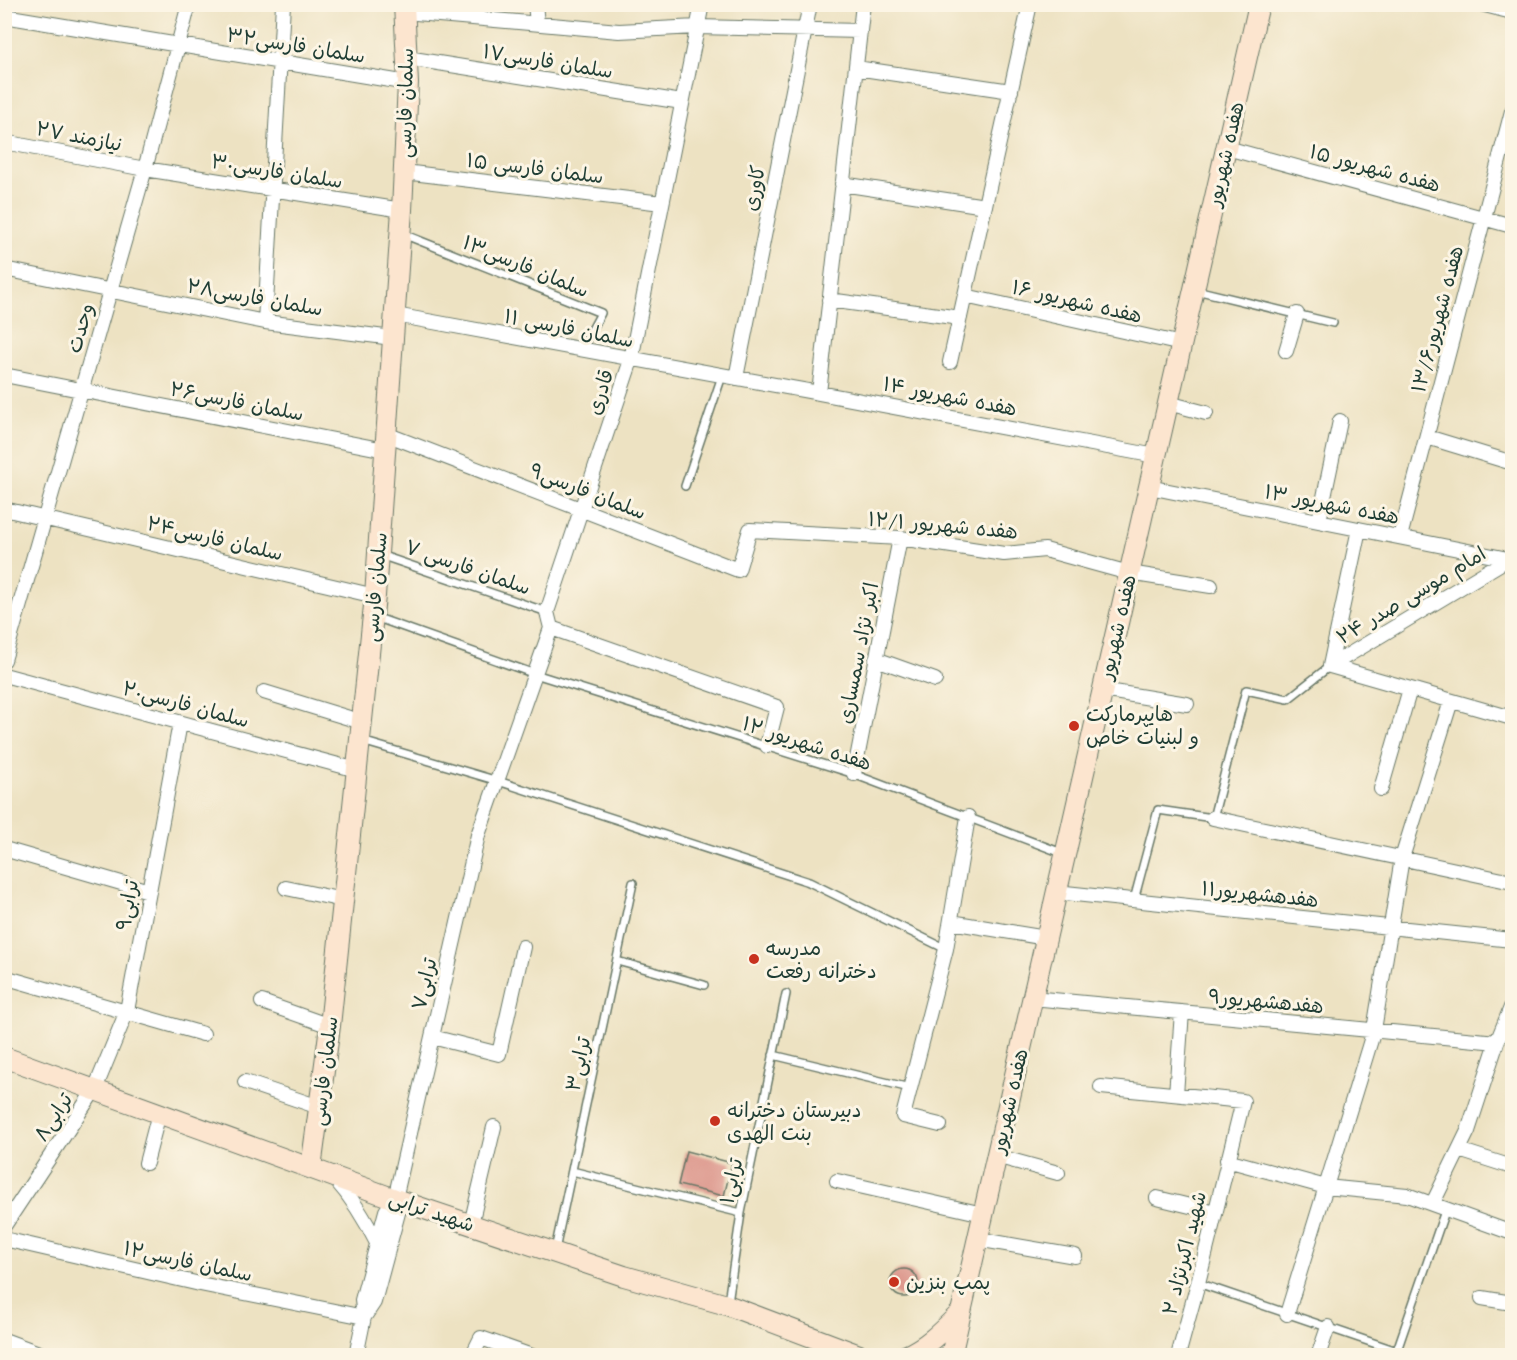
<svg xmlns="http://www.w3.org/2000/svg" width="1517" height="1360" font-family="'Comic Neue','Playpen Sans Arabic',sans-serif">
  <style>
    .building { fill: #dd988d }
    .lines { fill: none; stroke-linecap: round; stroke-linejoin: round }
    .lane-casing { stroke: #677766; stroke-width: 10 }
    .street-casing { stroke: #677766; stroke-width: 16 }
    .secondary-casing { stroke: #677766; stroke-width: 22 }
    .lane { stroke: #fff; stroke-width: 7 }
    .street { stroke: #fff; stroke-width: 14 }
    .secondary { stroke: #fce5cf; stroke-width: 20 }
    .poi-dot { fill: #c8321e; stroke: #fcf5e5; stroke-width: 2 }
    .labels { text-anchor: middle; stroke-width: 6; stroke-linejoin: round; paint-order: stroke }
    .street-label { font-size: 20px; fill: #1f3d34; stroke: #fcf5e5 }
    .poi-label { font-size: 20px; fill: #1f3d34; stroke: #fcf5e5; text-anchor: start }
  </style>
  <rect width="100%" height="100%" fill="#fcf5e5"/>
  <filter id="ink" filterUnits="userSpaceOnUse"><feTurbulence type="fractalNoise" baseFrequency=".0167" numOctaves="2"/><feDisplacementMap in="SourceGraphic" scale="12" xChannelSelector="R" yChannelSelector="G"/><feConvolveMatrix kernelMatrix="1 2 1 2 8 2 1 2 1" color-interpolation-filters="sRGB"/></filter>
  <filter id="wash" filterUnits="userSpaceOnUse"><feTurbulence type="fractalNoise" baseFrequency=".008" numOctaves="4" result="noise"/><feDisplacementMap in="SourceGraphic" scale="24" xChannelSelector="R" yChannelSelector="G"/><feGaussianBlur stdDeviation="1.35" result="paint"/><feColorMatrix in="noise" values="0 0 0 0 0 0 0 0 0 0 0 0 0 0 0 0 0 1.4 0 .05"/><feComposite in="paint" operator="in"/></filter>
  <g filter="url(#wash)">
    <rect width="100%" height="100%" fill="#ede2c2"/>
    <g id="blocks">
      <path class="building" d="M686,1151L732,1163L724,1196L678,1185Z
        M890 1283a14 14 0 1 1 28 0a14 14 0 1 1-28 0Z"/>
    </g>
  </g>
  <g filter="url(#ink)">
    <use href="#blocks" fill-opacity="0" stroke="#677766" stroke-width="1.5"/>
    <g class="lines">
      <defs>
        <path id="lane" d="M403,234L601,313L581,350
          M1196,290L1333,323
          M685,486L722,376
          M380,555L547,612
          M375,617L535,674L848,772L1062,853
          M362,741L498,781L809,882L946,949
          M1134,900L1158,810L1213,818L1246,690L1288,699L1330,666
          M617,961L704,985
          M773,1055L910,1088
          M572,1171L741,1213
          M555,1250L633,883
          M1198,1283L1397,1351
          M728,1302L741,1213L786,994
          M1395,1356L1446,1208"/>
        <path id="street" d="M535,4L537,23
          M1481,4L1512,12
          M405,12L619,31L697,27L860,31
          M4,16L408,83
          M407,58L682,102
          M856,68L1011,91
          M4,142L145,169L402,210
          M1227,148L1512,226
          M404,172L662,203
          M842,184L985,206
          M4,269L265,322L393,338
          M965,296L1182,344
          M829,300L960,318
          M395,315C648,363 903,407 1156,456
          M265,322L283,4
          M1286,351L1297,314
          M950,362L1030,4
          M4,375L385,450
          M736,378L810,4
          M819,393L863,4
          M1168,403L1206,413
          M386,434L738,570L750,530L900,538L1004,554L1045,550L1129,573L1211,586
          M1427,437L1506,461
          M1149,487L1508,559
          M4,509L375,596
          M1319,521L1340,421
          M1400,537L1512,111
          M551,628L777,707L767,746
          M876,659L935,680
          M4,660L145,169L189,4
          M1330,666L1511,557
          M1330,666L1512,718
          M1330,666L1359,529
          M4,675L357,770
          M1102,690L1187,704
          M264,692L362,722
          M854,774L900,538
          M1381,789L1410,689
          M1213,818L1512,882
          M4,849L149,891
          M286,888L343,900
          M1056,892L1512,940
          M951,922L1046,938
          M4,977L203,1034
          M1032,998L1497,1042
          M262,1002L330,1026
          M432,1037L499,1054L523,947
          M245,1082L319,1107
          M1101,1087L1243,1101L1198,1283L1178,1356
          M1176,1094L1182,1012
          M940,1125L903,1116L946,949L968,817
          M1459,1150L1512,1167
          M996,1156L1058,1173
          M1227,1160L1326,1187L1407,1195L1512,1233
          M146,1163L159,1113
          M335,1179C353,1199 365,1219 377,1243
          M837,1181L983,1214
          M1157,1198L1215,1212
          M1433,1203L1468,1131L1497,1042L1512,1005
          M471,1224L494,1127
          M4,1226L95,1089L127,1011L180,723
          M4,1239L200,1284L364,1317
          M977,1239L1075,1256
          M1482,1298L1512,1303
          M1287,1314L1374,1030L1402,858L1451,701
          M364,1317L374,1302L398,1213L395,1199
          M4,1340L47,1356
          M356,1356L364,1317L362,1300L386,1211L395,1199L478,835L551,628L547,612L631,360L702,4
          M472,1356L481,1338L532,1356
          M1318,1356L1328,1327"/>
        <path id="secondary" d="M4,1057L395,1199L624,1276L727,1305L862,1356
          M311,1168L330,1026L375,596L402,210L408,83L404,4
          M905,1356C927,1347 944,1329 961,1312
          M951,1356L1259,4"/>
      </defs>
      <use href="#lane" class="lane-casing"/>
      <use href="#street" class="street-casing"/>
      <use href="#secondary" class="secondary-casing"/>
      <use href="#lane" class="lane"/>
      <use href="#street" class="street"/>
      <use href="#secondary" class="secondary"/>
    </g>
  </g>
  <g class="poi-dot">
    <circle cx="1074" cy="726" r="6"/>
    <circle cx="754" cy="959" r="6"/>
    <circle cx="715" cy="1121" r="6"/>
    <circle cx="894" cy="1282" r="6"/>
  </g>
  <g class="labels">
    <g class="street-label">
      <text transform="translate(296 45) rotate(9)" y="7">سلمان فارسی۳۲</text>
      <text transform="translate(548 61) rotate(9)" y="7">سلمان فارسی۱۷</text>
      <text transform="translate(405 103) rotate(-89)" y="7">سلمان فارسی</text>
      <text transform="translate(79 136) rotate(11)" y="7">نیازمند ۲۷</text>
      <text transform="translate(1225 154) rotate(-77)" y="7">هفده شهریور</text>
      <text transform="translate(535 168) rotate(7)" y="7">سلمان فارسی ۱۵</text>
      <text transform="translate(1375 168) rotate(15)" y="7">هفده شهریور ۱۵</text>
      <text transform="translate(277 171) rotate(9)" y="7">سلمان فارسی۳۰</text>
      <text transform="translate(754 188) rotate(-79)" y="7">کاوری</text>
      <text transform="translate(526 266) rotate(22)" y="7">سلمان فارسی۱۳</text>
      <text transform="translate(255 297) rotate(10)" y="7">سلمان فارسی۲۸</text>
      <text transform="translate(1077 301) rotate(13)" y="7">هفده شهریور ۱۶</text>
      <text transform="translate(1437 319) rotate(-75)" y="7">هفده شهریور۱۳/۶</text>
      <text transform="translate(80 328) rotate(-74)" y="7">وحدت</text>
      <text transform="translate(569 328) rotate(11)" y="7">سلمان فارسی ۱۱</text>
      <text transform="translate(600 392) rotate(-72)" y="7">قادری</text>
      <text transform="translate(950 396) rotate(11)" y="7">هفده شهریور ۱۴</text>
      <text transform="translate(237 401) rotate(11)" y="7">سلمان فارسی۲۶</text>
      <text transform="translate(588 491) rotate(21)" y="7">سلمان فارسی۹</text>
      <text transform="translate(1332 504) rotate(11)" y="7">هفده شهریور ۱۳</text>
      <text transform="translate(943 525) rotate(5)" y="7">هفده شهریور ۱۲/۱</text>
      <text transform="translate(215 538) rotate(13)" y="7">سلمان فارسی۲۴</text>
      <text transform="translate(468 567) rotate(19)" y="7">سلمان فارسی ۷</text>
      <text transform="translate(375 587) rotate(-85)" y="7">سلمان فارسی</text>
      <text transform="translate(1411 595) rotate(-31)" y="7">امام موسی صدر ۲۴</text>
      <text transform="translate(1117 627) rotate(-77)" y="7">هفده شهریور</text>
      <text transform="translate(858 653) rotate(-79)" y="7">اکبر نژاد سمساری</text>
      <text transform="translate(186 704) rotate(15)" y="7">سلمان فارسی۲۰</text>
      <text transform="translate(807 743) rotate(18)" y="7">هفده شهریور ۱۲</text>
      <text transform="translate(1260 894) rotate(6)" y="7">هفدهشهریور۱۱</text>
      <text transform="translate(127 905) rotate(-80)" y="7">ترابی۹</text>
      <text transform="translate(424 984) rotate(-77)" y="7">ترابی۷</text>
      <text transform="translate(1266 1001) rotate(5)" y="7">هفدهشهریور۹</text>
      <text transform="translate(578 1064) rotate(-78)" y="7">ترابی۳</text>
      <text transform="translate(324 1071) rotate(-83)" y="7">سلمان فارسی</text>
      <text transform="translate(1009 1101) rotate(-77)" y="7">هفده شهریور</text>
      <text transform="translate(53 1117) rotate(-57)" y="7">ترابی۸</text>
      <text transform="translate(731 1181) rotate(-78)" y="7">ترابی۱</text>
      <text transform="translate(432 1211) rotate(19)" y="7">شهید ترابی</text>
      <text transform="translate(1184 1253) rotate(-76)" y="7">شهید اکبرنژاد ۲</text>
      <text transform="translate(188 1261) rotate(12)" y="7">سلمان فارسی۱۲</text>
    </g>
    <g class="poi-label">
      <text x="1086" y="721">هایپرمارکت<tspan x="1086" dy="23">و لبنیات خاص</tspan></text>
      <text x="766" y="955">مدرسه<tspan x="766" dy="23">دخترانه رفعت</tspan></text>
      <text x="727" y="1117">دبیرستان دخترانه<tspan x="727" dy="23">بنت الهدی</tspan></text>
      <text x="906" y="1289">پمپ بنزین</text>
    </g>
  </g>
  <rect width="1517" height="1360" fill="none" stroke="#fcf5e5" stroke-width="24"/>
</svg>
